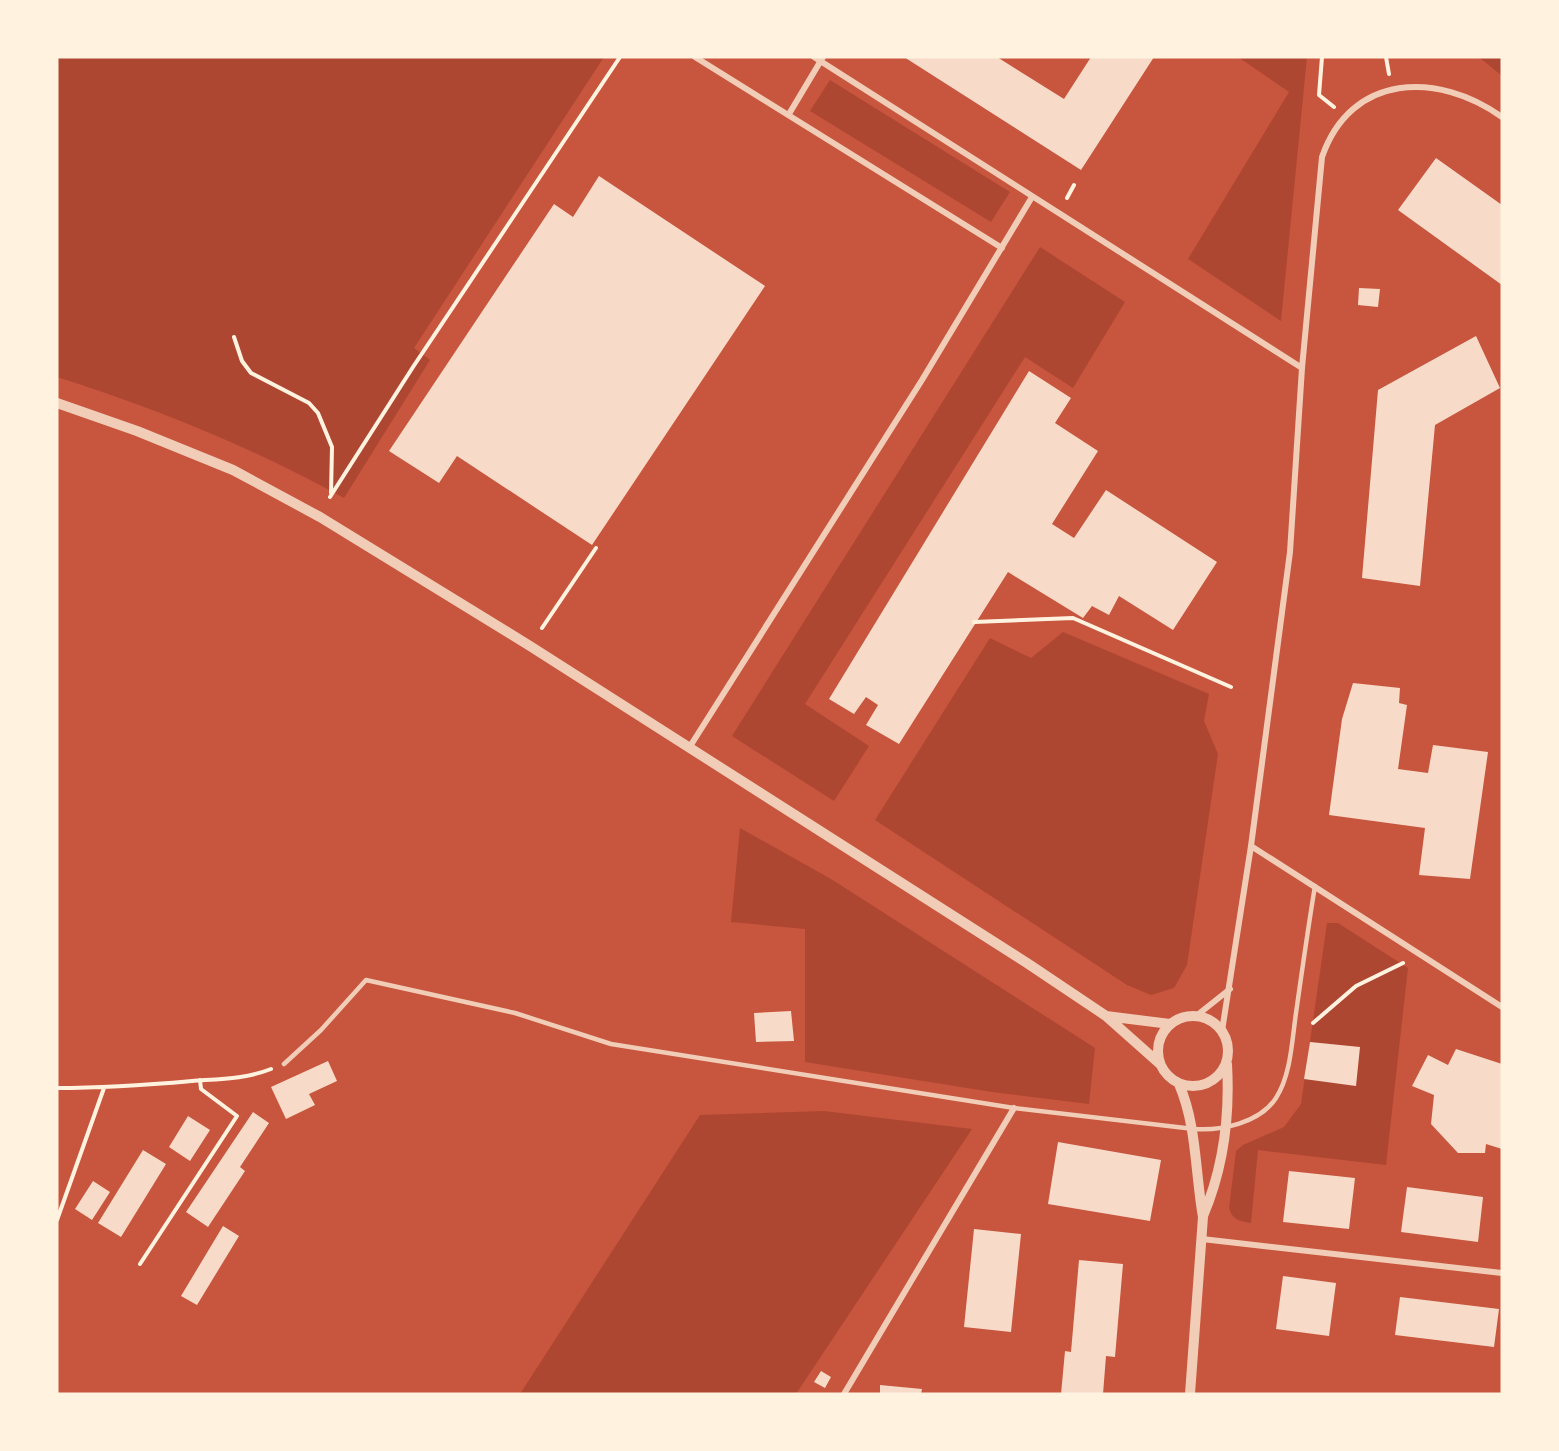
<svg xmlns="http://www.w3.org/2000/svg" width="1559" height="1451" font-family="Arial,sans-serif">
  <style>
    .green { fill: #ae4732 }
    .building { fill: #f7dbc8 }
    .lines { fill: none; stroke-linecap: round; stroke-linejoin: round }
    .path { stroke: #fff3e0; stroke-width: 4 }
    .service { stroke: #f1ccb7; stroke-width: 4.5 }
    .minor { stroke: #f1ccb7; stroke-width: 6 }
    .tertiary { stroke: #f1ccb7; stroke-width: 10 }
  </style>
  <rect width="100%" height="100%" fill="#c8553d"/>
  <path class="green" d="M57,57H604L414,348L430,360L344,498C253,448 156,408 57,377Z
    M1238,57H1307L1281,321L1188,259L1289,92Z
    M1479,57H1502V76Z
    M830,80L1010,192L991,222L810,111Z
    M1040,247L1125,302L1073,388L1025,357L805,704L869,746L834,801L732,736Z
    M1063,632L1209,694L1204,721L1218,754L1187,965L1174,988L1151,995L1127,985L875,820L990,638L1031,658Z
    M740,828L831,879L1095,1048L1089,1104L992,1092L805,1062V929L731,922Z
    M1327,923H1338L1408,968L1386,1165L1258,1150L1251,1223C1239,1221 1233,1220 1229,1208L1236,1151L1243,1145L1284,1127L1301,1104Z
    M824,1111L972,1129L796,1394H520L700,1115Z"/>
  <path class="building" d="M904,57H997L1064,99L1091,57H1154L1081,170Z
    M1436,158L1502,205V285L1398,210Z
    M599,176L765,286L592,545L457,456L439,483L389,451L554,204L573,217Z
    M1359,288L1380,289L1378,307L1358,305Z
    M1476,336L1500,388L1435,425L1420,586L1362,578L1378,390Z
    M1029,371L1071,398L1055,423L1098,451L1052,524L1074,538L1106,490L1217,562L1173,630L1119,596L1109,615L1092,606L1083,618L1008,572L899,744L866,725L878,705L866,697L854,714L829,699Z
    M1353,683L1400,688L1399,703L1407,705L1398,769L1428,773L1433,745L1488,752L1470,879L1419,875L1425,828L1329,815L1342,719Z
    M791,1011L794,1041L756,1042L754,1013Z
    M1310,1042L1360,1047L1356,1086L1304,1079Z
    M1456,1049L1502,1064V1149L1486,1144L1485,1153H1458L1431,1124L1434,1095L1412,1086L1428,1055L1448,1065Z
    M328,1061L337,1081L309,1094L315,1105L286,1119L271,1087Z
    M253,1112L269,1123L240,1167L245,1171L208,1227L186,1212Z
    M188,1116L210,1130L190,1161L169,1147Z
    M1058,1142L1161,1160L1150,1221L1048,1204Z
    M143,1150L166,1164L121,1237L98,1223Z
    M1289,1171L1355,1178L1349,1229L1283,1222Z
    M93,1181L110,1192L92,1220L75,1209Z
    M1407,1187L1483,1197L1478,1242L1401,1232Z
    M223,1226L239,1236L197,1305L181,1296Z
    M974,1229L1021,1234L1011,1332L964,1327Z
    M1079,1260L1123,1264L1115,1357L1106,1356L1103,1394H1061L1065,1351L1071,1352Z
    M1283,1276L1336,1283L1329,1336L1276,1329Z
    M1400,1297L1499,1309L1494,1347L1395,1335Z
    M821,1371L831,1377L825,1388L814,1382Z
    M880,1385L922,1389L921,1394H880Z"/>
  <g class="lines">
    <path class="path" d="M1322,57L1319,95L1334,107
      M1386,57L1389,74
      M1067,198L1074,185
      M234,337L242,361L251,373L309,403L318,413L332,447L331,493
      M330,497L413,367L620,57
      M974,622L1073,618L1231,687
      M542,628L596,548
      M1313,1023L1356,986L1403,963
      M57,1088C102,1088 147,1085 192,1081C219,1079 246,1079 271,1069
      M57,1220L104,1088
      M140,1264L237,1116L201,1089L200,1080"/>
    <path class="service" d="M284,1064L321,1030L366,980L515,1013L611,1044L1014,1108L1194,1129C1221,1131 1260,1123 1276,1098C1291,1075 1292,1040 1296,1013C1302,971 1308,928 1315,886"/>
    <path class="minor" d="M695,57L1002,248
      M814,57L1302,368
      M789,114L823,57
      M689,748L922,380L1032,197
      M1251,846L1502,1007
      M1196,1016L1230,989
      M1222,1031L1251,846L1290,552L1302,368L1322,157C1351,73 1438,71 1502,117
      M1202,1239L1502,1273
      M844,1394L1014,1108"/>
    <path class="tertiary" d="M57,403L137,431L233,470L320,517L530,646L1027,963L1106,1016L1160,1064
      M1158 1051a35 35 0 1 1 70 0a35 35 0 1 1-70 0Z
      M1106,1016L1170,1024
      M1179,1084C1197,1126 1195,1172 1203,1217L1190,1394
      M1203,1216C1223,1169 1230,1116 1227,1064"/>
  </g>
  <rect width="1559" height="1451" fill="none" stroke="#fff3e0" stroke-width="117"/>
</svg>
